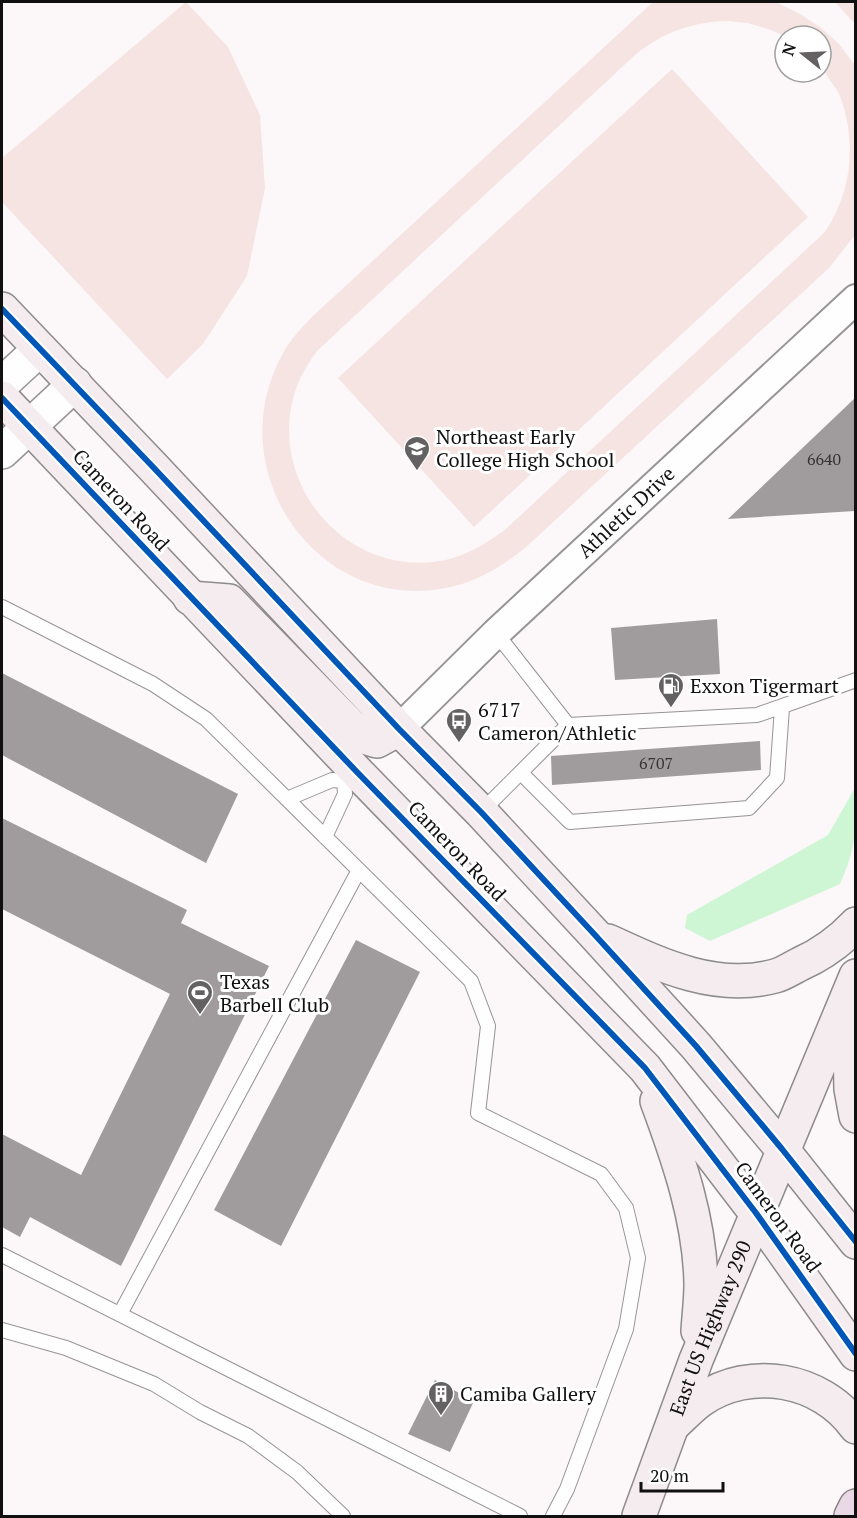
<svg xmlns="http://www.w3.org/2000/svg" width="857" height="1518" font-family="'PT Serif',serif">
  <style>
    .pitch { fill: #f6e4e2; fill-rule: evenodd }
    .water { fill: #cef6d4 }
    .building { fill: #a09c9e }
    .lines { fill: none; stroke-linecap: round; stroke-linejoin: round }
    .service-casing { stroke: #969495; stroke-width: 16 }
    .minor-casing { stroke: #969495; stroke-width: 32 }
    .tertiary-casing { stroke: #969495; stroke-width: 36 }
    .secondary-casing { stroke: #8d8b8c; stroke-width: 36 }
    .motorway-casing { stroke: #848182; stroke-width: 36 }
    .service { stroke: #fffefe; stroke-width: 14 }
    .minor { stroke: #fffefe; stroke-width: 28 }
    .tertiary { stroke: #fffefe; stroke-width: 33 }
    .secondary { stroke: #f5ecef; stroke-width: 33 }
    .motorway { stroke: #e9d8e5; stroke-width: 33 }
    .cycleway-casing { stroke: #fff; stroke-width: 10 }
    .cycleway { stroke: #0057b8; stroke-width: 6 }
    .labels { text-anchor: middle; stroke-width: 6; stroke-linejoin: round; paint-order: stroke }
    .number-label { font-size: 16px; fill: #343334 }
    .poi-label { font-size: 20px; fill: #101010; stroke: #fff; text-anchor: start }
    .street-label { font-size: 20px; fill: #101010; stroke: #fff }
  </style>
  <rect width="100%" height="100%" fill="#fcf7f9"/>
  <path class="pitch" d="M186,2L228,47L260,115L265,188L247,276L203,344L167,379L2,202V158Z
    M653,2L778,3L800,14L820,27L839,44L854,64L856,67L855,235L829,268L525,548C506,563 486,576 462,584C327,625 216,477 282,355C290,340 301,328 313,316ZM728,21L748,23L768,29L785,36H821C821,45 819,55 821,64C823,72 836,87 840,96C857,143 852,191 825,232L507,528C485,545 461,559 433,562C339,572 264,476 297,386C302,373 309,362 317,351L635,55C663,32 692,22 728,21Z
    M835,2H855V24Z
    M672,69L808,217L474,527L338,378Z"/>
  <path class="water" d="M855,788C856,828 857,847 840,884L710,941L685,928L687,915L828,835Z"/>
  <path class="building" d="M855,398V511L728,519Z
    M717,619L720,674L615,680L611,628Z
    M2,673L238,794L206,863L2,755Z
    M760,741L761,770L552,785L551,756Z
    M2,818L187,910L181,923L269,966L121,1266L30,1217L20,1237L2,1227V1134L81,1175L170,994L2,909Z
    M356,940L420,972L281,1246L214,1210Z
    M435,1380L474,1401L450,1452L408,1434Z"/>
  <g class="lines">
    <defs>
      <path id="service" d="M2,607L153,684L206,719L471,981L488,1026L478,1113L601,1174L626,1208L638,1258L626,1329L567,1489L553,1516
        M496,633L568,725L757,715L856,680
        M521,773L570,822L749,808L777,778L782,708
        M287,799L332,780L344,781L355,771
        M481,812L568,725
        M325,837L345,794L344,781
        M2,1255L520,1516
        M120,1314L359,870
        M2,1330L66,1348L154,1384L200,1412L248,1436L297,1472L343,1516"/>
      <g id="minor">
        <path id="s1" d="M399,729L496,633L856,299"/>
      </g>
      <path id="tertiary" d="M2,384L40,349
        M2,452L75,384"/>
      <g id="secondary">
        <path d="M2,309L153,467L399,729L481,812L595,935L696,1046L782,1149L856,1242"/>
        <path d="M2,398L355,770L645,1068L756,1213L856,1354"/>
        <path d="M190,598L229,601L350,725L367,738L377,741L399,729"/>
        <path d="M608,941C660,965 716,992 775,976C783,974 792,968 800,964C820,955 840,941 856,924"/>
        <path d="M849,1004L851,1089L856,1116"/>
        <path d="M657,1101C679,1160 700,1221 701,1284C701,1300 699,1315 698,1331"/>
        <path d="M673,1425C682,1417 691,1407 701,1400C750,1366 821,1378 856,1427"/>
        <path id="s2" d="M639,1516L696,1360L856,976"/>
      </g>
      <path id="motorway" d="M851,1516L856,1506"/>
    </defs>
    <use href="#service" class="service-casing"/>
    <use href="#minor" class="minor-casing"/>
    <use href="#tertiary" class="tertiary-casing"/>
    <use href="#secondary" class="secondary-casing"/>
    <use href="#motorway" class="motorway-casing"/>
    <use href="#service" class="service"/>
    <use href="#minor" class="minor"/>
    <use href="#tertiary" class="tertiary"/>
    <use href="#secondary" class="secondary"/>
    <use href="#motorway" class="motorway"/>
    <defs>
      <path id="cycleway" d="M2,309L153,467L399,729L481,812L595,935L696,1046L782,1149L856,1242
        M2,398L355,770L645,1068L756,1213L856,1354"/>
    </defs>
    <use href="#cycleway" class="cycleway-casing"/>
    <use href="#cycleway" class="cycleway"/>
  </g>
  <defs>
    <symbol id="school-pin" viewBox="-11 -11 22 30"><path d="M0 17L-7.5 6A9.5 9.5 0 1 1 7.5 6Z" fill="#636162" stroke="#fff"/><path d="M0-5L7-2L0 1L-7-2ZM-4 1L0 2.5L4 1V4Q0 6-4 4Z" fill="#fff"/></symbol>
    <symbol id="fuel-pin" viewBox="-11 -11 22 30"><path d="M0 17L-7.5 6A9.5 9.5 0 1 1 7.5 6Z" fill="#636162" stroke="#fff"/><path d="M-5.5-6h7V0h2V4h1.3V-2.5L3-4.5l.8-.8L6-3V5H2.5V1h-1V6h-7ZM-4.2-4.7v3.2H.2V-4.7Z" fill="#fff"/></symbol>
    <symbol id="bus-pin" viewBox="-11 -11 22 30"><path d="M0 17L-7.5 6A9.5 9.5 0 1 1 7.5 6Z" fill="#636162" stroke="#fff"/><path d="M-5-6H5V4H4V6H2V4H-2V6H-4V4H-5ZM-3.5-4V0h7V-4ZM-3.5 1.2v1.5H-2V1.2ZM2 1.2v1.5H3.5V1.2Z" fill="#fff"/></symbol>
    <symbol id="stadium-pin" viewBox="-11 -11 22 30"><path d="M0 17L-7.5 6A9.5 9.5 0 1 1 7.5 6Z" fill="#636162" stroke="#fff"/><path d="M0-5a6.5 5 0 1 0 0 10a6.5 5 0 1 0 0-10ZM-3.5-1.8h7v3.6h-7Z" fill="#fff"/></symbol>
    <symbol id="building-pin" viewBox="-11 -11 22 30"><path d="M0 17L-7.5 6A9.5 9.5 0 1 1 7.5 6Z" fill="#636162" stroke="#fff"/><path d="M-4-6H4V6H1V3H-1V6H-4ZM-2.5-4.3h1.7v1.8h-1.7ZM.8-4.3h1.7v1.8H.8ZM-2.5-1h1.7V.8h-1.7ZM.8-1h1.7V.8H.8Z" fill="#fff"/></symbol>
  </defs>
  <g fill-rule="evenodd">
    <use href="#school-pin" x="402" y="434" width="30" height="40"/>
    <use href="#fuel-pin" x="656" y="671" width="30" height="40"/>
    <use href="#bus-pin" x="444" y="706" width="30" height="40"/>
    <use href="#stadium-pin" x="185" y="978" width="30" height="40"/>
    <use href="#building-pin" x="426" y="1379" width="30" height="40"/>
  </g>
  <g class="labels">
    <g class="number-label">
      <text x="824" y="465">6640</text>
      <text x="656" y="769">6707</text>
    </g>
    <g class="poi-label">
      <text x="436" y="444">Northeast Early<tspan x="436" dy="23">College High School</tspan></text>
      <text x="690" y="693">Exxon Tigermart</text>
      <text x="478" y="717">6717<tspan x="478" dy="23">Cameron/Athletic</tspan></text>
      <text x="220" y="989">Texas<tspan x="220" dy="23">Barbell Club</tspan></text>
      <text x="460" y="1401">Camiba Gallery</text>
    </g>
    <g class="street-label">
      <text transform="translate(121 500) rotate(47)" y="7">Cameron Road</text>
      <text dy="7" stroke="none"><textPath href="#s1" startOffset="314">Athletic Drive</textPath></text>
      <text transform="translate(457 851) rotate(46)" y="7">Cameron Road</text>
      <text transform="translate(778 1217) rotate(54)" y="7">Cameron Road</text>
      <text dy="7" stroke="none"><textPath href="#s2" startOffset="201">East US Highway 290</textPath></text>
    </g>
  </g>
  <rect width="857" height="1518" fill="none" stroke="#101010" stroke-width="6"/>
  <g transform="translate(803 54) rotate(288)"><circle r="28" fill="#ffffff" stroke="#9f9f9f" stroke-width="1.5"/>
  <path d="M0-4.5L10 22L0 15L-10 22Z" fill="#636162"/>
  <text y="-9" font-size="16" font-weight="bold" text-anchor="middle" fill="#101010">N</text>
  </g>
  <path d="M641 1482v9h82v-9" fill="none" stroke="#101010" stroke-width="3"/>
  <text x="650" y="1482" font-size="18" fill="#101010" stroke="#ffffff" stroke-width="4.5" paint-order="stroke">20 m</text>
</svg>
